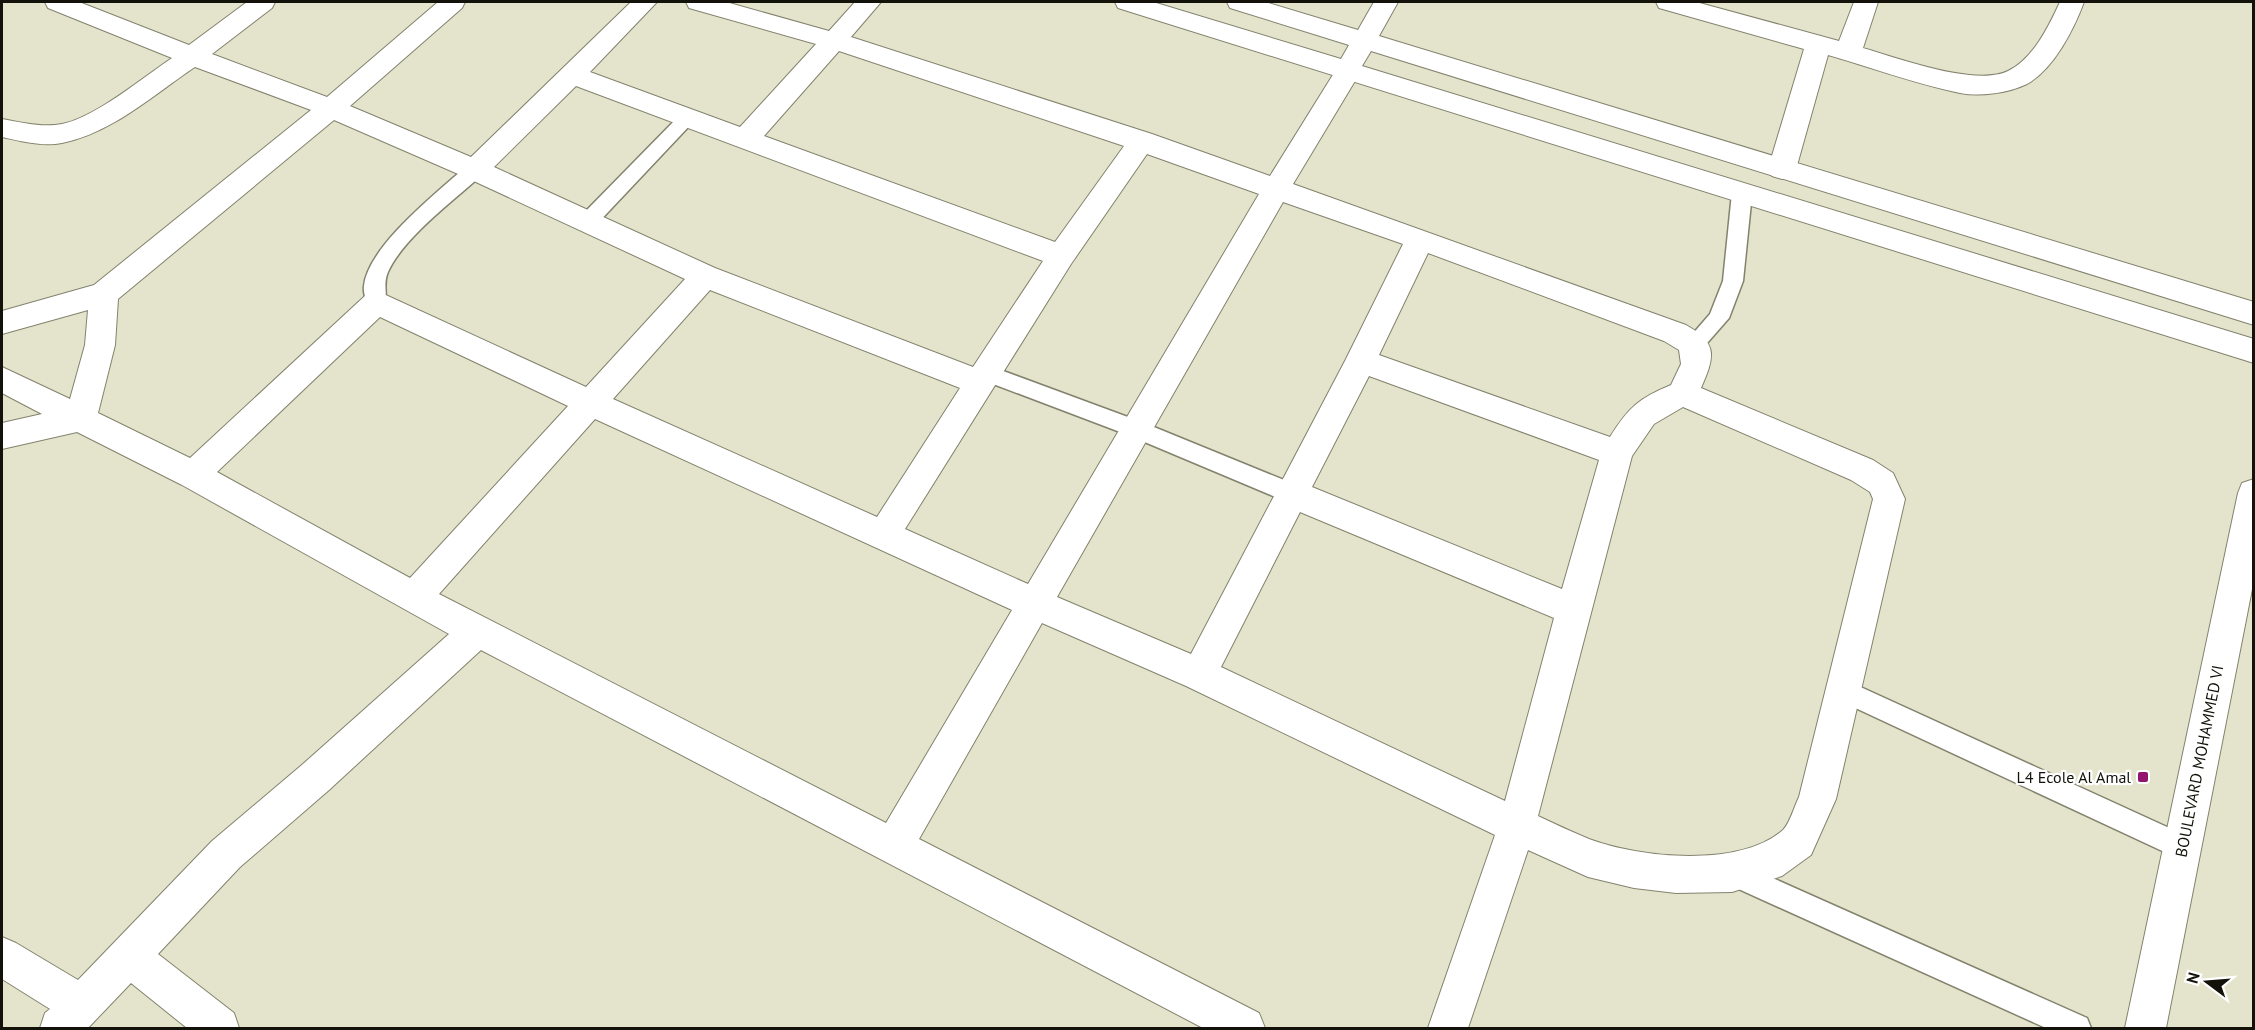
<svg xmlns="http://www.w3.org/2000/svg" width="2255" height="1030" font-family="'PT Sans',sans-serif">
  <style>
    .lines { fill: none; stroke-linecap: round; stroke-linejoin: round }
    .lane-casing { stroke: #83826d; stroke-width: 3 }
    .street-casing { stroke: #83826d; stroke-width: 2 }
    .secondary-casing { stroke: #83826d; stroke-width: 2 }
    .lane { fill: #fff; fill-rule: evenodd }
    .street { fill: #fff; fill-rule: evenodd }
    .secondary { fill: #fff; fill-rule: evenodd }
    .poi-dot { fill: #93136d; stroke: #fff; stroke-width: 2 }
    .labels { text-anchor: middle; stroke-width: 4.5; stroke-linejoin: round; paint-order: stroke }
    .street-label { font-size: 16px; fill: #12120a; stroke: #fff }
    .poi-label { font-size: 16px; fill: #12120a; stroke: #fff; text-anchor: end }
  </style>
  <rect width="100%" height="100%" fill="#e4e4cc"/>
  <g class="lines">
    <defs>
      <path id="lane" d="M688,111L694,113L697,117L694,121L594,227L587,229L580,227L577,222L580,217L682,113Z
        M475,163L482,165L484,170L482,175C454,200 403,238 388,272C382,285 389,298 384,308L377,310L370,308C366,301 363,293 364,286C368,246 439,191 468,165Z
        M1742,186L1749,188L1752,193L1743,281L1729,318L1701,350L1694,352L1687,350L1684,344L1710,314L1723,281L1732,193L1735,188Z
        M987,365L1144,423L1301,487L1304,494L1301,501L1293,503L1285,501L1128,435L980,379L977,373L980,367Z
        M1843,679L2191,838L2195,847L2191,856L2182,860L2173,856L1834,698L1831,690L1834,682Z
        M1732,860L2087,1018L2091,1028H2046L1723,882L1719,873L1723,864Z"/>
      <path id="street" d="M45,2H79L189,45L247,2H275L272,8L212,54L327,97L438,2H465L462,8L350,106L471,157L631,2H657L590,72L740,127L816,44L689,8L686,2H726L829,31L855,2H881L851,37L1152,134L1270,176L1339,65L1348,62L1357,65L1361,71L1293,184L1686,325C1718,343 1715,356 1701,388L1873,460L1893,473L1905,499L1836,799L1811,855L1782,876L1732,892L1676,893L1634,888L1588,877L1528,850L1468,1028H1428L1495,835L1186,686L1042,623L919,839L1259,1013L1265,1028H1203L481,650L329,790L240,867L158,954L234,1013L239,1028H187L131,983L88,1028H40L45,1013L50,1009L2,979V937L16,943L78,980L212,841L303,764L449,634L182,485L77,432L2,449V423L42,414L2,393V367L70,399L85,345L88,310L2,334V311L94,285L311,110L195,67C153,95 112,133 62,143C43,147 20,141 2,137V119C20,122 43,128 62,124C96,117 142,78 172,58L48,8ZM839,51L1124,146L1055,242L764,136ZM576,86L1043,261L973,367L715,268L494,167ZM334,120L465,177L685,279L586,387L377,291L367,294L190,458L98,413L115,345L118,299ZM1147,154L1259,194L1028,584L905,529L1071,264ZM1283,202L1403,244L1346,359L1191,654L1057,597ZM1428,253L1664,341L1679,350L1681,364L1671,385C1639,398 1628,408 1610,437L1379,355ZM710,290L960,388L877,517L613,399ZM380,317L568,406L410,578L217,472ZM1369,376L1599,460L1562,589L1312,487ZM1683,407L1851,480L1870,492L1873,499L1799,797C1794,807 1790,823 1783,830C1739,868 1640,858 1589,839C1572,832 1555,824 1538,816L1632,456L1654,424ZM595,419L1012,610L886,823L439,594ZM1300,512L1554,618L1505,801L1221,667Z
        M1656,2H1696L1839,41L1854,2H1878L1863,48C1898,58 1975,87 2008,71C2033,59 2049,26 2060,2H2084C2074,29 2054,69 2027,84C2008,93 1981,97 1960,93C1916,84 1870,67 1828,55L1796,169L1792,176L1782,179L1772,176L1768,169L1804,49L1659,8Z"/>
      <path id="secondary" d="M1115,2H1153L1341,59L1349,45L1230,8L1227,2H1265L1358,30L1374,2H1398L1379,36L2254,302V325L1371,51L1362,66L2254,339V363L1118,8Z
        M2254,479V579L2166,1028H2125L2238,493L2242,483Z"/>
    </defs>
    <use href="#lane" class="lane-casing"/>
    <use href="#street" class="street-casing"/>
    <use href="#secondary" class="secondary-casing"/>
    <use href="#lane" class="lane"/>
    <use href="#street" class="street"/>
    <use href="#secondary" class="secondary"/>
  </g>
  <rect class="poi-dot" x="2137" y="771" width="12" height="12" rx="3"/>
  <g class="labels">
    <g class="street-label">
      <text transform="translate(2199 761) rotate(-79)" y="6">BOULEVARD MOHAMMED VI</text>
    </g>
    <g class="poi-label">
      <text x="2131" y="783">L4 Ecole Al Amal</text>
    </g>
  </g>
  <rect width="2255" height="1030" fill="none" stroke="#12120a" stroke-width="6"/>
  <g transform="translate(2207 982) rotate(286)" stroke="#ffffff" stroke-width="4.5" paint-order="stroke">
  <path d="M0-4.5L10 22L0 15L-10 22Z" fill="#12120a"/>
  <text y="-9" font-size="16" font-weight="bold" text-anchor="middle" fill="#12120a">N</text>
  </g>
</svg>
